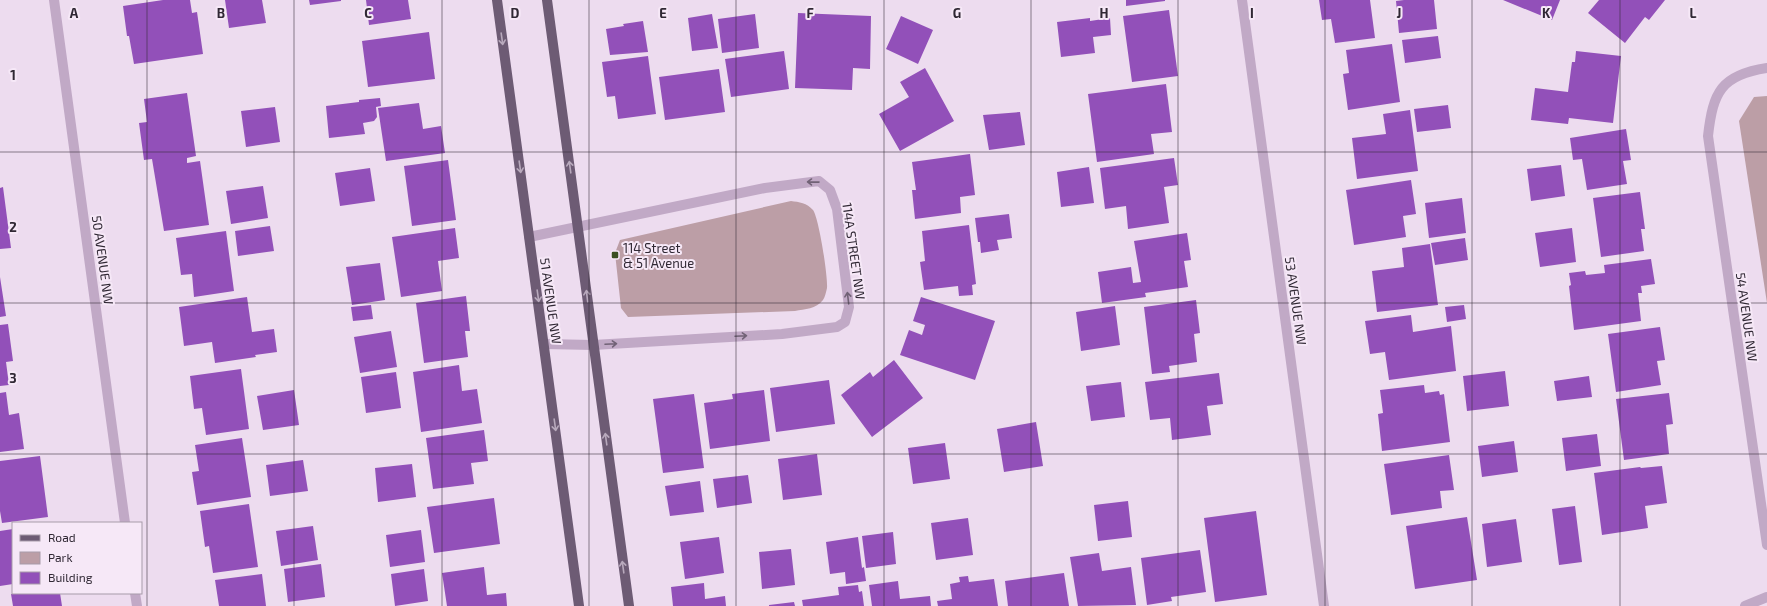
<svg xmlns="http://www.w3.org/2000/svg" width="1767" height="606" font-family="'Exo 2',sans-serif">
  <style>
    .green { fill: #bc9ea6 }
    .building { fill: #9250b9 }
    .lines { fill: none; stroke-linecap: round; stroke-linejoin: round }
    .minor { stroke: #c1a9c6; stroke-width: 10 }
    .major { stroke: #6d5b74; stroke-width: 10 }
    .oneway { stroke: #b8a9bc }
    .oneway2 { stroke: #716276 }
    .grid { fill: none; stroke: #302834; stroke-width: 1; stroke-opacity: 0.55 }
    .poi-dot { fill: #3c5122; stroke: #f6e8f7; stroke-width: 1.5 }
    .labels { text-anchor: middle; stroke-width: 4; stroke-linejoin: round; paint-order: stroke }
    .poi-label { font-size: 13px; fill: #302834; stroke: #f6e8f7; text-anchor: start }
    .street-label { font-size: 13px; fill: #302834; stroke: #f6e8f7 }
    .grid-label { font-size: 13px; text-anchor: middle; font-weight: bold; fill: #302834; stroke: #f6e8f7; stroke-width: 4; stroke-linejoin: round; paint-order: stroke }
  </style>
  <rect width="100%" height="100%" fill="#eddcef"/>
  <path class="green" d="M1767,96V303L1739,121L1754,97Z
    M791,201C799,202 807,203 813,210C819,218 828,277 827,288C826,292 825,297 823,300C816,309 805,309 795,311L628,317L621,308L615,253L620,240Z"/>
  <path class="building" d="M163,0H190L192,13L197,12L203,54L134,64L129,36H127L123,6Z
    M225,0H262L266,23L229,28Z
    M309,0H341V1L310,5Z
    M366,0H408L411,19L369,25Z
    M1126,0H1165V1L1126,6Z
    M1319,0H1370L1375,38L1335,43L1331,19L1322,20Z
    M1404,0H1434L1437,29L1399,33L1396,1Z
    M1503,0H1560L1552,20Z
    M1599,0H1665L1649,20L1645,17L1625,43L1588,13Z
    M1169,10L1178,76L1132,82L1123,16Z
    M798,13L871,16L870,69L853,68L852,90L795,88Z
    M712,14L718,48L692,51L688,18Z
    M755,14L759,48L722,53L718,19Z
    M901,16L933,30L918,64L886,49Z
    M1090,18V21L1110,18L1111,35L1093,37L1095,53L1061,57L1057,22Z
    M643,21L648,52L610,55L606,29L624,26L623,24Z
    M429,32L435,79L368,87L362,41Z
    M1438,36L1441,58L1405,63L1402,40Z
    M1392,44L1400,102L1348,110L1343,74L1349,73L1346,50Z
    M784,51L789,89L731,97L725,59Z
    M1576,51L1621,56L1613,123L1569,118L1568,124L1531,120L1535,88L1568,92L1572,62H1575Z
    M648,56L656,114L618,119L615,96L607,97L602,62Z
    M925,68L954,121L900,151L879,114L909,97L900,82Z
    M719,69L725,112L665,120L659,77Z
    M1166,84L1172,132L1151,134L1154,154L1097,162L1088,94Z
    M187,93L196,156L187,158V163L200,161L209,225L164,231L152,159L144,160L139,123L147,122L144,99Z
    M380,98L381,106L376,107L377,117L374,121L363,123L365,134L329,138L326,106L359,102V100Z
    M419,103L423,129L441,126L445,153L386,161L378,108Z
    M1448,105L1451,128L1417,132L1414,109Z
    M275,107L280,142L246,147L241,111Z
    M1410,110L1418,171L1357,179L1352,138L1386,134L1383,114Z
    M1020,112L1025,145L989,150L983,115Z
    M1626,129L1631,160L1623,161L1627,184L1587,190L1582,159L1573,160L1570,138Z
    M970,154L975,195L960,197L961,213L915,219L912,190H916L912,162Z
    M1174,158L1178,185L1164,187L1169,223L1128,229L1126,206L1105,209L1100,168Z
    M448,160L456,220L412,226L404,166Z
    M1561,165L1565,196L1531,201L1527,169Z
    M1089,167L1094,203L1061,207L1057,172Z
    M370,168L375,201L340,206L335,173Z
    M1411,180L1416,214L1403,216L1406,237L1354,245L1346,190Z
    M263,186L268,218L231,224L226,191Z
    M3,187L11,248L0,249V188Z
    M1640,192L1645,229H1641L1644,251L1601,257L1593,198Z
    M1462,198L1466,233L1429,238L1425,203Z
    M1009,214L1012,238L997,240L999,250L981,253L980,242H978L975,218Z
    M969,225L976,284L972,285L973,295L959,296L958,286L924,290L920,262L925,261L922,231Z
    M270,226L274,251L238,256L235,231Z
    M455,228L459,258L438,261L442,291L401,297L392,237Z
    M1572,228L1576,262L1540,267L1535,233Z
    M226,231L234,291L194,297L192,274L181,275L176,238Z
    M1187,233L1191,260L1184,261L1188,287L1145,293L1146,297L1102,303L1098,272L1131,267L1133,283L1141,282L1134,241Z
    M1465,238L1468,260L1435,265L1431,243Z
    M1430,244L1438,305L1377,312L1372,271L1404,267L1402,248Z
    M1651,259L1655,284L1641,286L1642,293H1638L1641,321L1574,330L1569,286L1571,285L1569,273L1585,271L1586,275L1605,273L1604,265Z
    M380,263L385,300L352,305L346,267Z
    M0,277L6,316L0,317Z
    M466,296L470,331H465L468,357L424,363L416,303Z
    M247,297L252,332L274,329L277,352L255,355L256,357L215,363L212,342L184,346L179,307Z
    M921,297L995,321L975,380L900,355L909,330L922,335L925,325L913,321Z
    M1196,300L1200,333L1194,334L1197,362L1169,366L1170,372L1152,374L1144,307Z
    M371,305L373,319L353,321L351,307Z
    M1464,305L1466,319L1447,322L1445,307Z
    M1115,306L1120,345L1081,351L1076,312Z
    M1411,315L1413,332L1451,326L1456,371L1389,380L1385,352L1370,354L1365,321Z
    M8,324L13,361L6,362L9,385L0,386V325Z
    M1660,327L1665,360L1657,361L1661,385L1616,392L1608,334Z
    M391,331L397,367L360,373L354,337Z
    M894,360L923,398L872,437L841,395L870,372L873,377Z
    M459,365L462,391L477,389L482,423L421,432L413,372Z
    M241,369L249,429L206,435L202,408L194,409L190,376Z
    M1505,371L1509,406L1467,411L1463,376Z
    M396,372L401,408L366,413L361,377Z
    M1219,373L1223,404L1207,406L1211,435L1172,440L1170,418L1150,420L1145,382Z
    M1589,376L1592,397L1557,401L1554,381Z
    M829,380L835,424L776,432L770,388Z
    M1121,382L1125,417L1091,421L1086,386Z
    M1424,385L1425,393L1439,391L1440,395L1444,394L1450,442L1382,451L1378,414L1383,413L1380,390Z
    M294,390L299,425L263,430L257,396Z
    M764,390L770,441L710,449L704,403L733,399L732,394Z
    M6,392L9,415L19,413L24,449L0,452V393Z
    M1669,393L1673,424L1666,425L1669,454L1624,460L1616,399Z
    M694,394L704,468L663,473L653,399Z
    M1036,422L1043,466L1004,472L997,429Z
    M484,430L488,461L471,463L474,484L433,489L426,438Z
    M1597,434L1601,466L1566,471L1562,438Z
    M242,438L251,497L197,505L192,472L199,471L195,445Z
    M1514,441L1518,472L1482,477L1478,446Z
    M945,443L950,479L913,484L908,448Z
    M817,454L822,495L783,500L778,459Z
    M1449,455L1454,490L1440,491L1442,508L1391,515L1384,464Z
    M40,456L48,517L2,523L0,511V461Z
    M303,460L308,491L270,496L266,465Z
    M412,464L416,497L378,502L375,468Z
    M1662,466L1667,503L1645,506L1648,528L1602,535L1594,473L1640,467L1641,468Z
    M748,475L752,503L717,508L713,479Z
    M700,481L704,512L670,516L665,486Z
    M494,498L500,544L434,553L427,507Z
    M1128,501L1132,537L1098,541L1094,505Z
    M249,504L258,567L213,573L209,546L205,547L200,511Z
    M1575,506L1582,562L1559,565L1552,509Z
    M1256,511L1267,595L1215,602L1204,518Z
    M1467,517L1477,580L1415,589L1406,526Z
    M968,518L973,555L936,560L931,523Z
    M1516,519L1522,562L1487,567L1482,524Z
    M313,526L318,560L281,566L276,531Z
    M13,529V584L0,586V531Z
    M421,530L425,562L390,567L386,535Z
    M893,532L896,564L866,568L862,536Z
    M719,537L724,573L685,579L680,542Z
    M858,537L862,568L864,567L866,581L846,584L845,572L830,574L826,542Z
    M791,549L795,585L762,589L759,552Z
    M1200,550L1206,592L1171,597L1172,601L1147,605L1141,558Z
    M1099,553L1102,571L1131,567L1136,605L1078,606L1070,557Z
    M321,564L325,597L288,602L284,569Z
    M484,567L487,595L506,593L507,606H447L442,573Z
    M424,569L428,601L395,606L391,574Z
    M1064,573L1069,606H1008L1005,581Z
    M262,574L266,606H219L215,580Z
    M968,576L969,582L994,579L998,606H938L937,601L952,599L950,584L960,582L959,577Z
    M898,581L900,599L930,596L931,606H872L869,585Z
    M704,583L705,599L725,596L726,606H673L671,587Z
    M858,585L859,592L862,591L864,606H803L802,600L839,595L838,587Z
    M60,593L62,606H13L11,594Z
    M794,602L795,606H769V605Z"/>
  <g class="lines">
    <path class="minor" d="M54,0L125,523
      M1242,0L1324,606
      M1767,68C1721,75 1713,92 1708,136L1767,545
      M529,237L765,188L819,181L830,190L837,209L849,307L845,322L837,327L782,334L593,345L544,344
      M135,593L137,606
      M1745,606L1767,597"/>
    <path class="major" d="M497,0L579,606
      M547,0L629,606"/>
  </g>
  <defs><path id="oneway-shaft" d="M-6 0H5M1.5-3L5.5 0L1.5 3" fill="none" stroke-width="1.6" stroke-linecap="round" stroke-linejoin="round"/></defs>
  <g class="oneway">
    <use href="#oneway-shaft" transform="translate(502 39) rotate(82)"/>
    <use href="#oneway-shaft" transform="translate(520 167) rotate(82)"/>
    <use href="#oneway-shaft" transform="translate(570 167) rotate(-98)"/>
    <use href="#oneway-shaft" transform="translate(538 296) rotate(82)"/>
    <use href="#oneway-shaft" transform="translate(587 296) rotate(-97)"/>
    <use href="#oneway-shaft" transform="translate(555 425) rotate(82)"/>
    <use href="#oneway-shaft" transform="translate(606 439) rotate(-98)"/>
    <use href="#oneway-shaft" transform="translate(623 567) rotate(-98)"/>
  </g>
  <g class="oneway2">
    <use href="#oneway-shaft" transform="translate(813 182) rotate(-179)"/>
    <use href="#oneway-shaft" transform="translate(848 298) rotate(-97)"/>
    <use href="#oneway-shaft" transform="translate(741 336) rotate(-3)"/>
    <use href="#oneway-shaft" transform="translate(611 344) rotate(-3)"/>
  </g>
  <path class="grid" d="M147,0V606M294,0V606M442,0V606M589,0V606M736,0V606M884,0V606M1031,0V606M1178,0V606M1325,0V606M1472,0V606M1620,0V606M0,152H1767M0,303H1767M0,454H1767"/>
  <rect class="poi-dot" x="611" y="251" width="8" height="8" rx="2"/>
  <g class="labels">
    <g class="poi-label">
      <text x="623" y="253">114 Street<tspan x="623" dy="15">&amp; 51 Avenue</tspan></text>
    </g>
    <g class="street-label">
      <text transform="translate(854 251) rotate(82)" y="5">114A STREET NW</text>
      <text transform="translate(103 260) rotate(82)" y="5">50 AVENUE NW</text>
      <text transform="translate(551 301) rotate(82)" y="5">51 AVENUE NW</text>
      <text transform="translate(1296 301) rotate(82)" y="5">53 AVENUE NW</text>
      <text transform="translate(1747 317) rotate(82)" y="5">54 AVENUE NW</text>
    </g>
  </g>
  <g class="grid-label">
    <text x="74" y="18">A</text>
    <text x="221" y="18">B</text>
    <text x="368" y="18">C</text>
    <text x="515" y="18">D</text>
    <text x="663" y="18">E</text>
    <text x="810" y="18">F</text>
    <text x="957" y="18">G</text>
    <text x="1104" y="18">H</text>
    <text x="1252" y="18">I</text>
    <text x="1399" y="18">J</text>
    <text x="1546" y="18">K</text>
    <text x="1693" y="18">L</text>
    <text x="13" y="80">1</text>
    <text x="13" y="232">2</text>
    <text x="13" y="383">3</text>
  </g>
  <rect x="12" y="522" width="130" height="72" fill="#f6e8f7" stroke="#a79ba9"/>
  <rect x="20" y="535" width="20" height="6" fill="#6d5b74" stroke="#a79ba9"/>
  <text x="48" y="542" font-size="12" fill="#302834">Road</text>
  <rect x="20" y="552" width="20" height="12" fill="#bc9ea6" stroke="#a79ba9"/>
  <text x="48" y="562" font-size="12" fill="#302834">Park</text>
  <rect x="20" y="572" width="20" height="12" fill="#9250b9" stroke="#a79ba9"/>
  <text x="48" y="582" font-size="12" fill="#302834">Building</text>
</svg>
